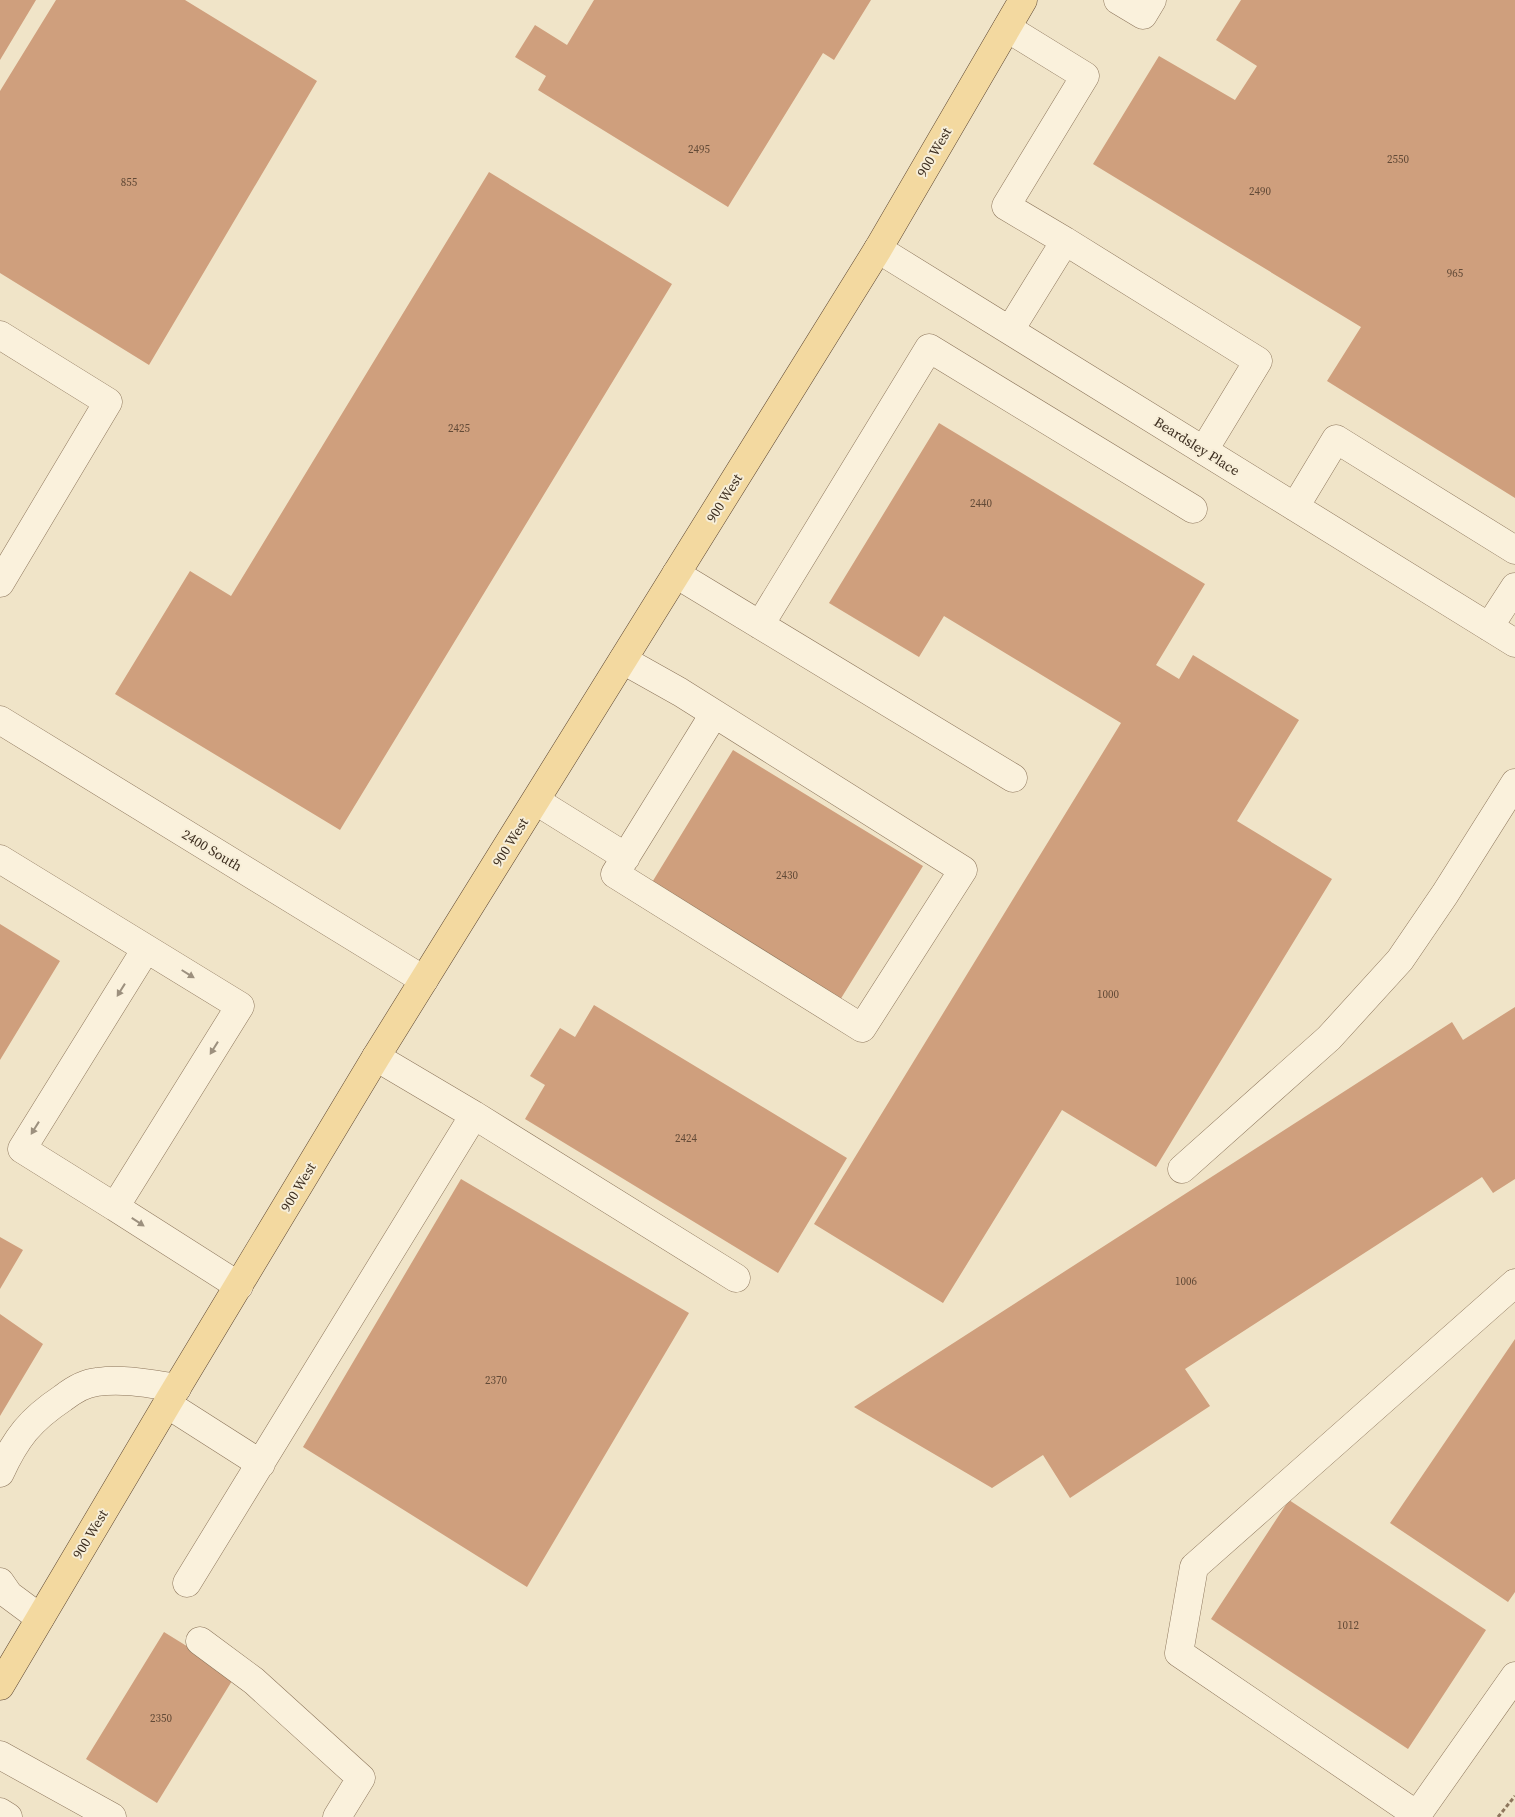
<svg xmlns="http://www.w3.org/2000/svg" width="1515" height="1817" font-family="'Source Serif 4',serif">
  <style>
    .building { fill: #cf9f7d }
    .lines { fill: none; stroke-linecap: round; stroke-linejoin: round }
    .minor-casing { stroke: #8d765c; stroke-width: 29 }
    .major-casing { stroke: #5b4430; stroke-width: 29 }
    .path { stroke: #8d765c; stroke-width: 3; stroke-dasharray: 4 2.5; stroke-linecap: butt }
    .minor { stroke: #faf1dc; stroke-width: 28 }
    .major { stroke: #f3d9a0; stroke-width: 28 }
    .oneway { fill: #9c907e }
    .labels { text-anchor: middle; stroke-width: 4; stroke-linejoin: round; paint-order: stroke }
    .number-label { font-size: 11px; fill: #624a37 }
    .street-label { font-size: 14px; fill: #3d2e20; stroke: #f7eed8 }
  </style>
  <rect width="100%" height="100%" fill="#f0e4c8"/>
  <path class="building" d="M0,0H36L0,60Z
    M56,0H185L317,81L149,365L0,273V91Z
    M594,0H871L834,60L823,53L728,207L538,90L546,76L515,57L535,25L567,45Z
    M1241,0H1515V498L1327,381L1361,327L1093,164L1159,56L1235,100L1257,66L1216,40Z
    M489,172L672,284L340,830L115,694L190,571L231,596Z
    M939,423L1205,584L1156,665L1179,679L1193,655L1299,720L1237,821L1332,879L1156,1167L1062,1110L943,1303L814,1224L1121,723L944,616L919,657L829,603Z
    M733,750L923,866L840,1000L651,884Z
    M0,924L60,961L0,1060Z
    M594,1005L847,1158L778,1273L525,1119L545,1085L530,1076L560,1028L575,1037Z
    M1515,1007V1179L1493,1193L1482,1177L1185,1369L1210,1406L1070,1498L1043,1455L992,1488L854,1407L1452,1022L1463,1040Z
    M461,1179L689,1313L527,1587L303,1447Z
    M0,1237L23,1250L0,1289Z
    M0,1314L43,1344L0,1416Z
    M1515,1339V1592L1508,1602L1390,1523Z
    M1289,1500L1486,1630L1408,1749L1211,1619Z
    M164,1632L235,1676L157,1803L86,1759Z"/>
  <g class="lines">
    <defs>
      <path id="minor" d="M1118,0L1143,15L1152,0
        M1007,28L1085,76L1006,206L1065,241
        M878,249L1515,643
        M1010,330L1065,241L1258,361L1204,450
        M0,335L108,402L0,583
        M1295,507L1336,439L1515,550
        M676,574L1013,778
        M760,625L929,348L1193,509
        M1489,627L1515,587
        M623,660L680,692L963,870L862,1028L615,874L714,714
        M0,720L424,980
        M536,801L626,857
        M0,859L240,1006L115,1207L239,1286
        M376,1057L474,1115
        M1182,1169L1329,1038L1400,960L1445,894L1515,783
        M115,1207L22,1149L146,949
        M1515,1283L1194,1567L1179,1653L1417,1815L1515,1676
        M167,1404L261,1464
        M0,1473C16,1438 30,1420 63,1398C72,1391 85,1383 97,1382C124,1378 151,1384 177,1388
        M0,1582L9,1595L40,1618
        M187,1583L474,1115L736,1278
        M200,1641L254,1681L361,1778L337,1817
        M0,1755L112,1817
        M0,1812L8,1817"/>
      <path id="major" d="M0,1686L167,1404L376,1057L878,249L1023,0"/>
    </defs>
    <use href="#minor" class="minor-casing"/>
    <use href="#major" class="major-casing"/>
    <path class="path" d="M1498,1817L1515,1796"/>
    <use href="#minor" class="minor"/>
    <use href="#major" class="major"/>
  </g>
  <defs><path id="oneway-solid" d="M-6-.8H1V-3.2L6.5 0L1 3.2V.8H-6Z" transform="scale(1.25)"/></defs>
  <g class="oneway">
    <use href="#oneway-solid" transform="translate(188 974) rotate(32)"/>
    <use href="#oneway-solid" transform="translate(121 990) rotate(122)"/>
    <use href="#oneway-solid" transform="translate(214 1048) rotate(122)"/>
    <use href="#oneway-solid" transform="translate(35 1128) rotate(122)"/>
    <use href="#oneway-solid" transform="translate(138 1222) rotate(33)"/>
  </g>
  <g class="labels">
    <g class="number-label">
      <text x="699" y="153">2495</text>
      <text x="1398" y="163">2550</text>
      <text x="129" y="186">855</text>
      <text x="1260" y="195">2490</text>
      <text x="1455" y="277">965</text>
      <text x="459" y="432">2425</text>
      <text x="981" y="507">2440</text>
      <text x="787" y="879">2430</text>
      <text x="1108" y="998">1000</text>
      <text x="686" y="1142">2424</text>
      <text x="1186" y="1285">1006</text>
      <text x="496" y="1384">2370</text>
      <text x="1348" y="1629">1012</text>
      <text x="161" y="1722">2350</text>
    </g>
    <g class="street-label">
      <text transform="translate(934 152) rotate(-60)" y="5">900 West</text>
      <text transform="translate(1197 446) rotate(32)" y="5">Beardsley Place</text>
      <text transform="translate(724 498) rotate(-58)" y="5">900 West</text>
      <text transform="translate(510 842) rotate(-58)" y="5">900 West</text>
      <text transform="translate(212 850) rotate(31)" y="5">2400 South</text>
      <text transform="translate(298 1187) rotate(-59)" y="5">900 West</text>
      <text transform="translate(90 1534) rotate(-59)" y="5">900 West</text>
    </g>
  </g>
</svg>
